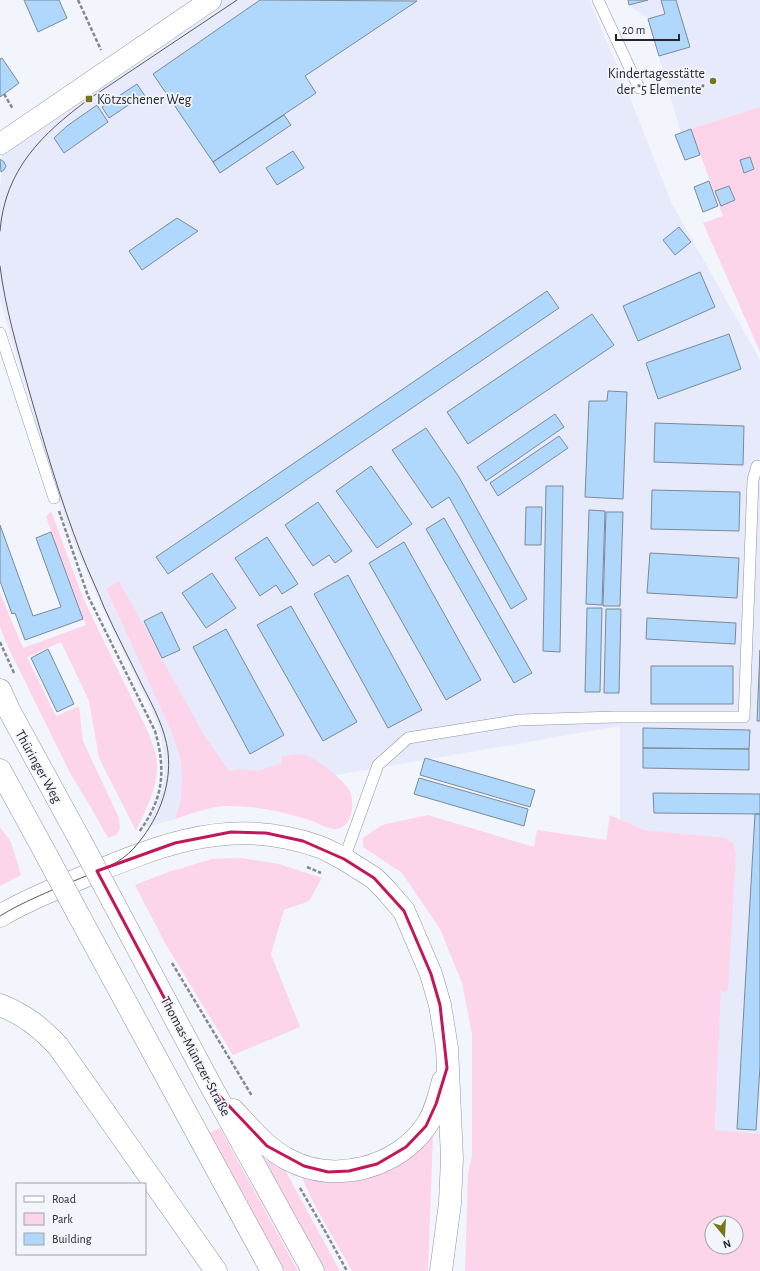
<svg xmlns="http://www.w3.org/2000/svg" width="760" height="1271" font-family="'Alegreya Sans',sans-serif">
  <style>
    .built { fill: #e7eafa }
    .green { fill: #fdd5ea; fill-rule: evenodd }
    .building { fill: #afd8fc; stroke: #7b8a97 }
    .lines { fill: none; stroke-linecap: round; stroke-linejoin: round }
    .lane-casing { stroke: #9093a5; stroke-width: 12 }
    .street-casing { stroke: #9093a5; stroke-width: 22 }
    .secondary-casing { stroke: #9093a5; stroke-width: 23 }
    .primary-casing { stroke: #9093a5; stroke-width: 23 }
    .path { stroke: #86888f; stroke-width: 2.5; stroke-dasharray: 4 2; stroke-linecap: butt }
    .lane { stroke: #fff; stroke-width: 11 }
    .street { stroke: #fff; stroke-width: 21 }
    .secondary { stroke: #fff; stroke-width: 22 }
    .primary { stroke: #fff; stroke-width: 22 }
    .tram { stroke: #595a61; stroke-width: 1 }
    .primary-bridge-casing { stroke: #9093a5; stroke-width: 23; stroke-linecap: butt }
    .primary-bridge { stroke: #fff; stroke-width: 22 }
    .marked { fill: none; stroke: #c2185b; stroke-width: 3; stroke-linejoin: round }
    .poi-dot { fill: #75771f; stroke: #f3f5fd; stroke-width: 1.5 }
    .labels { text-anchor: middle; stroke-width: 3.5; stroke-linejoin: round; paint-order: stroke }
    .poi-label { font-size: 14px; fill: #26272e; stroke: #f3f5fd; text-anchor: end }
    .street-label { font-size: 14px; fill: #26272e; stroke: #f3f5fd }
  </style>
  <rect width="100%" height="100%" fill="#f3f5fd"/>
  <path class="built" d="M223,0H589L623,80L672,204L760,360V1134L715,1131L721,989L620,841V726L233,793L118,581L106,590L171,731L180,757L182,781L180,803L175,819L145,828L156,808L163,786L165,770L162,741L158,725L151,709L101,605L79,555L61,508L0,300V190L2,154L82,94Z
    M628,0H760V107L681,133L648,19L629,5Z"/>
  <path class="green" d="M760,107V352L703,223L723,216L691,129Z
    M51,511L83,598L149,734C151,741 154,748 156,755C161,782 147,807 136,831L99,758L89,701L61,642L27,657L56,716L79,706L83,741L119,818L120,829L116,835L108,838L90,806L70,773L8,647L0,627V593L23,648L86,625L46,517Z
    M119,581L204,735L229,771L241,769L258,771L282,763L281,757C289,755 297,753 305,755C319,760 339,777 348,788C356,799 353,827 337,829C329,830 314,821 306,819C279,811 250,805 222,806C206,808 190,814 175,819L180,803L182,781L180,757L171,731L106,589Z
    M428,815L534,847L537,830L606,840L610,815L644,830L726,838L733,843L736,852L728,990L725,993L721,990L715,1130L760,1134V1271H465L468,1173L472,1156V1034L462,983L440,929L402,873L363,847V838L382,825ZM712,1223H736V1247H712Z
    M0,827L11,842L21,875L0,886Z
    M242,858L279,864L322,878L309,901L284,910L271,954L300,1027L233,1055L165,943L135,885L168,872L212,859Z
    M220,1128L298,1271H285L209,1133Z
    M430,1135L433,1137L428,1271H352C335,1239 314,1208 301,1175L315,1179Z
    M270,1159L284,1168L340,1271H325L265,1161Z"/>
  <path class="building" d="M24,0H59L67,18L38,32Z
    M260,0L417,1L305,76L316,93L213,162L153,74Z
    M628,0H648L629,5Z
    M661,0H676L690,47L659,56L648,19L665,14Z
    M2,58L19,83L0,97V59Z
    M137,84L145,96V100L141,103L138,102L136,100L109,118L102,107Z
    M97,105L108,122L64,153L54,138L67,126Z
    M284,115L291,125L220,173L213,162Z
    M691,129L700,155L685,160L675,135Z
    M293,151L304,168L277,185L266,168Z
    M750,157L754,169L744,173L740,160Z
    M0,159L4,162L6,166L4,170L1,172Z
    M709,181L718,206L703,212L694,187Z
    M729,186L735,200L721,206L715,191Z
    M177,218L198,231L142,270L129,251Z
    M679,227L691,242L675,255L663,240Z
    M700,272L715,307L638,341L623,306Z
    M547,291L559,308L168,574L156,557Z
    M592,314L614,345L468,444L447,412Z
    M729,334L741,369L658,399L646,363Z
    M608,391L627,392L623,499L585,497L589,401H607Z
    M555,414L564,427L486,481L477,467Z
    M655,423L744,426L743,465L654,462Z
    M426,428L459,477L527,599L511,609L449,497L432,508L392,450Z
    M559,436L568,448L498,496L490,483Z
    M371,466L412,524L377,548L336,491Z
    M546,486H563L560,652L543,651Z
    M652,490L740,492L739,531L651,529Z
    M318,502L352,551L335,563L329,555L313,566L285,525Z
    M526,507H542L541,545H525Z
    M589,510L605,511L602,605L586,604Z
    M606,512H623L620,606H603Z
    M444,518L532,673L514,683L426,529Z
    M0,525L33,616L61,607L36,538L51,532L83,619L25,640L15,613L12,614L0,581Z
    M267,537L298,584L282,594L276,585L260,596L235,558Z
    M404,542L481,680L446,700L369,563Z
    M650,553L739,558L737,598L647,593Z
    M212,573L236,608L206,628L182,593Z
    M348,575L422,710L388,728L314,594Z
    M291,606L357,722L323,741L257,625Z
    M587,608H602L600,692H585Z
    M606,609H621L619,693H604Z
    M162,612L180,650L162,658L144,621Z
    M647,618L736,623L735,644L646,639Z
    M226,629L284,735L250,754L193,647Z
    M48,649L74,704L57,712L31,658Z
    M760,650V721H757Z
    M651,666H733V704H651Z
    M643,728L750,730L749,749L643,748Z
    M643,748L749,749V770L643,768Z
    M425,758L535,790L530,807L420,775Z
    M419,778L528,809L524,826L414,794Z
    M653,793L760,794V814L654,813Z
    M755,814H760V1066L756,1130L737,1129Z"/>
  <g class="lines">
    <defs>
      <path id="lane" d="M598,0L639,88
        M0,333L54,498
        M344,859L378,765L408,738L519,720L615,717H744L753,480L757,466"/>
      <path id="street" d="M0,144L211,0"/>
      <path id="secondary" d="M0,916C28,899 58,888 88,875C153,848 217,822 288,838C298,840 309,843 320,847C328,850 336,855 344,859"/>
      <path id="primary" d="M0,690L9,710L80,840
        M0,770L47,856
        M344,859L374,878L386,890L404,911L431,974L440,1005L447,1048L452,1158L450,1203L441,1271
        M112,900L212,1088L313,1271
        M78,914L272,1271
        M0,1005C25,1015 40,1027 58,1046L216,1271
        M233,1110C250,1128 267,1149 289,1160C335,1184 397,1168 426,1126C435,1113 439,1096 443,1081"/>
    </defs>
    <use href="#lane" class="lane-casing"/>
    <use href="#street" class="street-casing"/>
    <use href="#secondary" class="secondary-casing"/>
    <use href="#primary" class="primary-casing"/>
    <path class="path" d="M78,0L101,50
      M4,94L13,109
      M59,511L88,596L155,731C166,770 164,798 139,832
      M0,642L14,673
      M307,867L321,873
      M172,963L252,1096
      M300,1188L325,1231L347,1271"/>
    <use href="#lane" class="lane"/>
    <use href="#street" class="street"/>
    <use href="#secondary" class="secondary"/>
    <use href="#primary" class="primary"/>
    <path class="tram" d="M0,231C5,169 42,134 89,99L237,0
      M0,266C5,307 17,347 28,387C44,443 60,499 81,553C88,571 97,589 104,607C116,634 130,660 143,687C154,708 165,729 168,752C172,788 157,822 134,848C120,864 100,870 81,878C53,890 26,900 0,916"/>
    <defs>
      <path id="primary-bridge" d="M80,840L112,900
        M47,856L78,914"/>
    </defs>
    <use href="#primary-bridge" class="primary-bridge-casing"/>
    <use href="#primary-bridge" class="primary-bridge"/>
  </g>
  <path class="marked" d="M231,832L266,833L303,841L344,859L374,878L404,911L431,974L440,1005L447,1068L436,1104L426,1126L406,1147L377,1164L349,1171L328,1172L304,1166L267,1146L212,1088L97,871L175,843Z"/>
  <g class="poi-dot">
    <circle cx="713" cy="81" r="4"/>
    <rect x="85" y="95" width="8" height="8" rx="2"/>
  </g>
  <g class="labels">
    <g class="poi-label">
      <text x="705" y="78">Kindertagesstätte<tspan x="705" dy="16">der "5 Elemente"</tspan></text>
      <text x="97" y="104" text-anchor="start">Kötzschener Weg</text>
    </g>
    <g class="street-label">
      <text transform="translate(39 766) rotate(61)" y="5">Thüringer Weg</text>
      <text transform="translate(196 1056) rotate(62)" y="5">Thomas-Müntzer-Straße</text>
    </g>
  </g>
  <rect x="16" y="1183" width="130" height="72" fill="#f3f5fd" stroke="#a1a3aa"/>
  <rect x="24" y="1196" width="20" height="6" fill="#ffffff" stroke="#a1a3aa"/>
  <text x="52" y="1203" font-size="12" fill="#26272e">Road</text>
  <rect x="24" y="1213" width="20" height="12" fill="#fdd5ea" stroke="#a1a3aa"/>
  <text x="52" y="1223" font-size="12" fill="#26272e">Park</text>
  <rect x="24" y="1233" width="20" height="12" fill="#afd8fc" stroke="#a1a3aa"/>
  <text x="52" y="1243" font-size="12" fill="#26272e">Building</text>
  <g transform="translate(724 1235) rotate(162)"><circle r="19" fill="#f3f5fd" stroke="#a1a3aa"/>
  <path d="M0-3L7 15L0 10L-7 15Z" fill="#75771f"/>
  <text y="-6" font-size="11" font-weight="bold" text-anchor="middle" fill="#26272e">N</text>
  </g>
  <path d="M616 34v6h63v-6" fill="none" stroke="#26272e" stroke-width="2"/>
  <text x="622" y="34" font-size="12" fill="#26272e" stroke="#f3f5fd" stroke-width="3" paint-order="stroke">20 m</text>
</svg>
